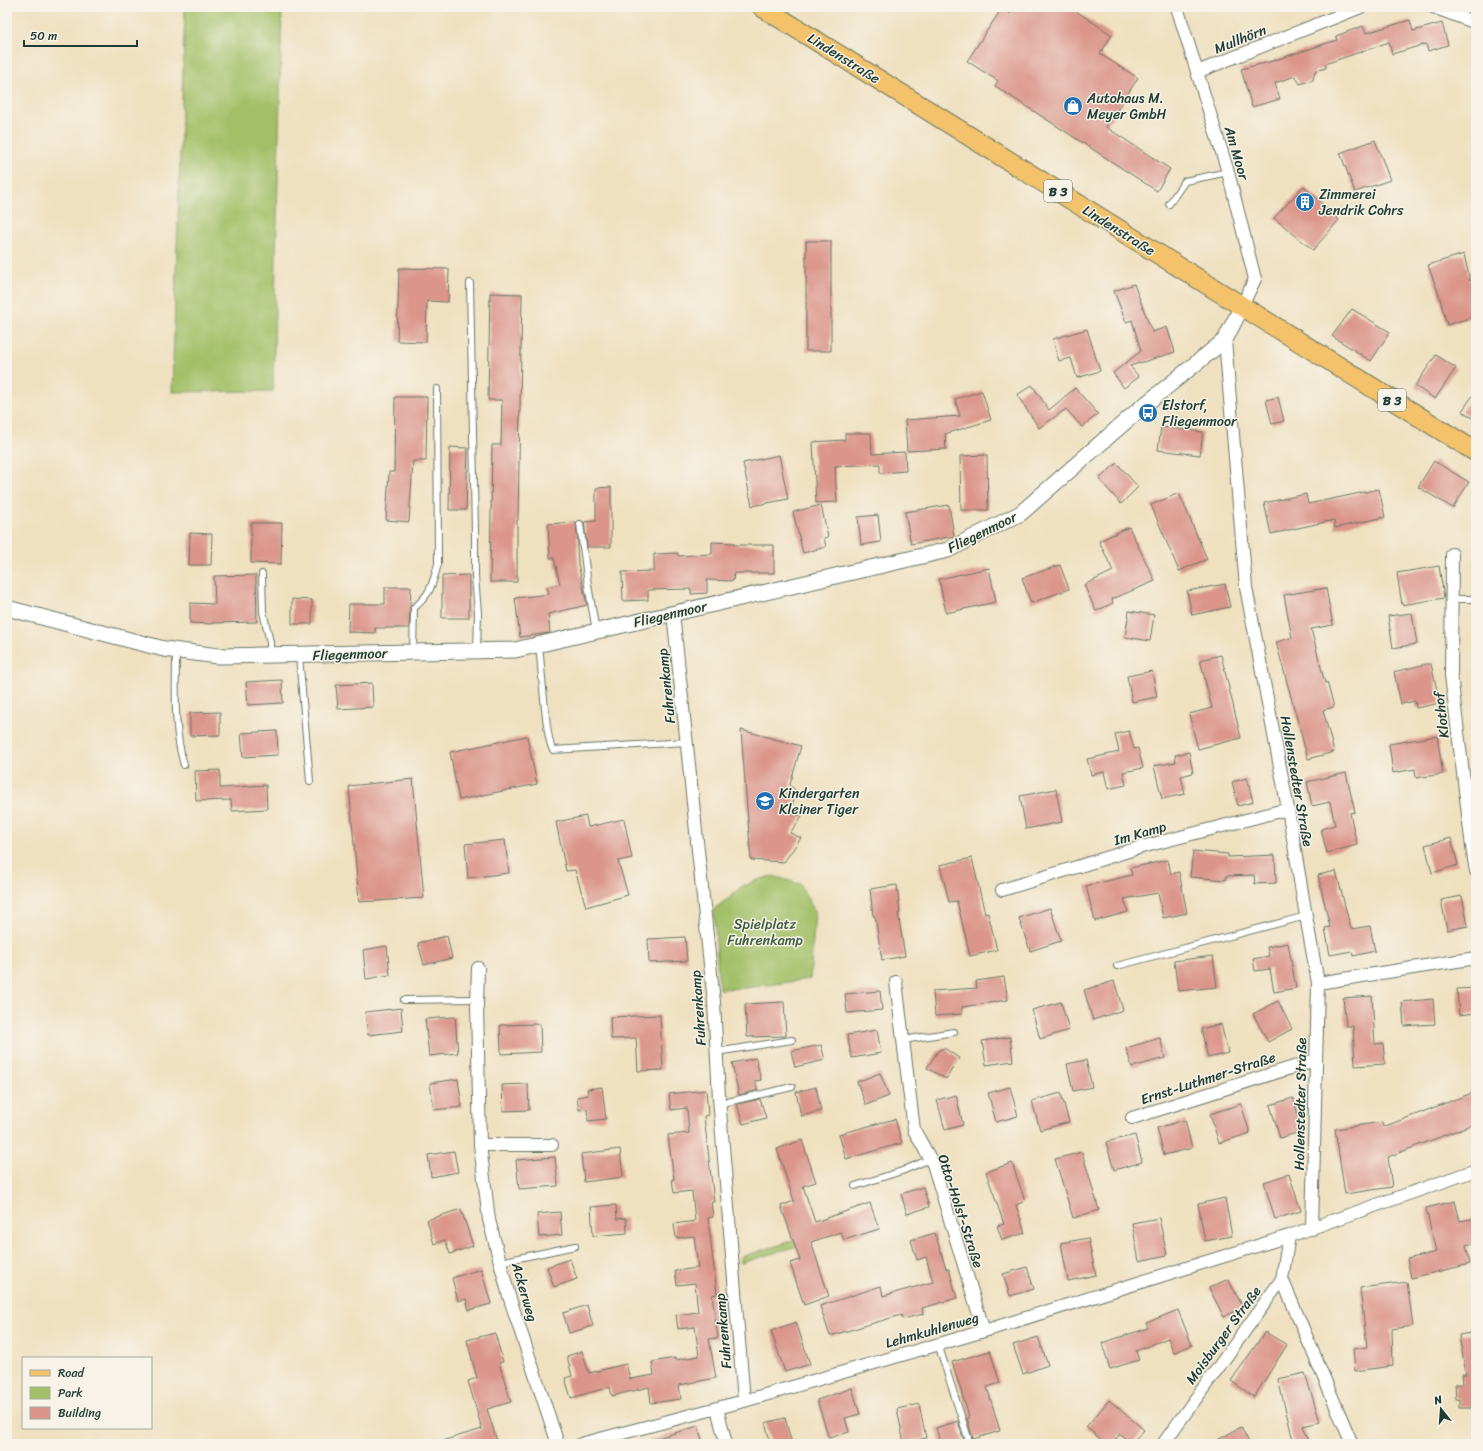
<svg xmlns="http://www.w3.org/2000/svg" width="1483" height="1451" font-family="Sriracha,sans-serif">
  <style>
    .green { fill: #a3c067; stroke: #617e4e }
    .building { fill: #db958a }
    .lines { fill: none; stroke-linecap: round; stroke-linejoin: round }
    .service-casing { stroke: #687665; stroke-width: 8 }
    .minor-casing { stroke: #687665; stroke-width: 14 }
    .tertiary-casing { stroke: #687665; stroke-width: 17 }
    .primary-casing { stroke: #687665; stroke-width: 21 }
    .service { stroke: #fff; stroke-width: 6 }
    .minor { stroke: #fff; stroke-width: 12 }
    .tertiary { stroke: #fff; stroke-width: 15 }
    .primary { stroke: #f3c26a; stroke-width: 19 }
    .labels { text-anchor: middle; stroke-width: 3; stroke-linejoin: round; paint-order: stroke }
    .shield { fill: #f7f3e8; stroke: #60746a; stroke-width: 1 }
    .shield-label { font-size: 13px; font-weight: bold; fill: #1f3d34 }
    .street-label { font-size: 14px; fill: #1f3d34; stroke: #f7f3e8 }
    .poi-label { font-size: 14px; fill: #1f3d34; stroke: #f7f3e8; text-anchor: start }
    .park-label { font-size: 14px; fill: #405e41; stroke: #f7f3e8 }
  </style>
  <rect width="100%" height="100%" fill="#f7f3e8"/>
  <filter id="ink" filterUnits="userSpaceOnUse"><feTurbulence type="fractalNoise" baseFrequency=".025" numOctaves="2"/><feDisplacementMap in="SourceGraphic" scale="8" xChannelSelector="R" yChannelSelector="G"/><feConvolveMatrix kernelMatrix="1 2 1 2 8 2 1 2 1" color-interpolation-filters="sRGB"/></filter>
  <filter id="wash" filterUnits="userSpaceOnUse"><feTurbulence type="fractalNoise" baseFrequency=".012" numOctaves="4" result="noise"/><feDisplacementMap in="SourceGraphic" scale="16" xChannelSelector="R" yChannelSelector="G"/><feGaussianBlur stdDeviation="0.9" result="paint"/><feColorMatrix in="noise" values="0 0 0 0 0 0 0 0 0 0 0 0 0 0 0 0 0 1.4 0 .05"/><feComposite in="paint" operator="in"/></filter>
  <g filter="url(#wash)">
    <rect width="100%" height="100%" fill="#efe0c0"/>
    <path class="green" d="M185,7H282L273,391L172,392Z
      M773,876L800,884L815,912L810,979L746,988L719,989L714,909L729,898L743,885L746,886L753,881Z
      M809,1236L811,1242L741,1263L740,1257Z"/>
    <g id="blocks">
      <path class="building" d="M1015,7H1070L1112,35L1100,54L1138,78L1106,127L1170,169L1157,191L995,86L998,81L967,61L1002,8L1010,14Z
        M1410,20L1413,31L1442,23L1448,45L1428,51L1426,44L1392,54L1389,42L1325,64L1326,68L1315,71L1313,80L1300,84L1295,76L1275,83L1280,99L1252,107L1241,69L1269,62L1337,40L1336,36L1363,26L1366,33Z
        M1375,140L1390,180L1355,192L1340,153Z
        M1304,186L1339,220L1313,250L1274,218Z
        M806,241H831V351H806Z
        M1464,254L1470,281L1476,279V316L1447,325L1439,295L1428,265Z
        M399,268L449,269L448,302L427,301L426,342L397,341Z
        M1134,284L1152,332L1167,327L1175,352L1130,366L1139,377L1124,388L1113,373L1141,351L1132,320L1126,322L1114,291Z
        M490,293L522,294L518,520H517V582H490L492,445H501L502,400H488Z
        M1352,309L1390,332L1371,361L1332,336Z
        M1087,329L1100,371L1077,378L1071,358L1059,361L1053,339Z
        M1436,355L1456,368L1435,399L1415,386Z
        M1032,385L1049,410L1075,388L1098,414L1082,427L1066,409L1039,428L1017,395Z
        M982,391L991,420L945,434L946,449L907,451L905,420L960,416L955,399Z
        M1476,391V420L1462,411Z
        M395,397H427L426,461H413L409,522L386,520L389,472H394Z
        M1278,397L1284,421L1272,424L1266,400Z
        M1161,427L1203,432L1200,455L1158,450Z
        M845,433H871L872,454L905,452L906,471L880,473V464L835,466L837,502L816,503L813,442L845,440Z
        M450,447L468,448L466,510H449Z
        M779,455L788,499L752,506L743,463Z
        M987,455L988,510H961L960,456Z
        M1434,461L1469,482L1453,508L1418,487Z
        M1117,463L1138,487L1121,504L1099,479Z
        M611,487V547H587L584,522L596,521V488Z
        M1379,489L1385,517L1335,528L1334,520L1271,534L1264,503L1306,494L1308,504Z
        M1179,493L1207,559L1179,571L1151,505Z
        M821,505L828,537L824,538L826,547L803,553L793,512Z
        M949,505L954,536L911,544L905,512Z
        M878,515L881,542L861,545L858,517Z
        M576,522L578,546H577L578,564L587,605L548,614L550,633L520,637L515,598L549,594L547,587L560,584L554,558H550L548,524Z
        M251,523H282L281,564L251,563Z
        M1129,527L1155,581L1112,599L1113,603L1096,611L1084,585L1113,571L1099,541Z
        M190,533L212,534L211,565H189Z
        M712,542L734,543V545H774V573H734L733,581L707,580V593L691,594V589L648,590V600L623,601L622,572L654,571V554L678,553V556L712,554Z
        M1060,565L1069,589L1031,603L1022,578Z
        M1439,566L1444,598L1402,605L1397,573Z
        M989,568L996,602L946,613L939,579Z
        M256,575L257,622L212,623V624L190,623V603L215,604L214,576Z
        M469,575V618H442V576Z
        M1225,584L1230,607L1192,615L1187,591Z
        M385,587H411L409,628H375V633L348,632L349,604H385Z
        M1326,588L1333,625L1311,629L1325,683L1327,682L1334,707L1323,710L1334,752L1308,759L1276,642L1292,638L1284,595Z
        M292,599L312,600V624H292Z
        M1129,611L1154,615L1150,641L1125,637Z
        M1412,613L1417,644L1393,648L1388,616Z
        M1221,655L1241,738L1198,749L1189,714L1212,708L1200,660Z
        M1426,664H1431L1440,703L1416,708L1415,701L1401,704L1394,672Z
        M1152,671L1157,697L1132,702L1127,676Z
        M282,680L283,703L248,705L246,682Z
        M372,683L373,707L338,709L336,685Z
        M220,712V735L190,736V713Z
        M741,730L801,746L790,785L797,792L789,813L802,816L790,833L801,838L784,862L751,860Z
        M277,731L278,755L243,757L241,733Z
        M1129,731L1134,749L1138,748L1143,768L1123,772L1126,785L1108,789L1104,772L1091,775L1087,759L1119,752L1115,734Z
        M527,736L537,784L459,800L450,752Z
        M1437,736L1443,774L1416,778L1415,769L1393,773L1389,744Z
        M1189,752L1193,773L1181,776L1185,794L1162,799L1154,766L1176,762L1175,755Z
        M220,770V788L266,785L267,809L232,811L231,800L196,801L195,771Z
        M1346,773L1355,812L1350,813L1357,845L1327,853L1321,829L1335,825L1330,802L1312,806L1307,782Z
        M1247,778L1253,802L1238,806L1232,782Z
        M413,779L424,898L359,902L349,786Z
        M1056,789L1062,822L1026,829L1020,796Z
        M586,816L588,827L624,819L632,858L618,861L628,895L586,907L575,870L566,871L556,822Z
        M1451,838L1458,865L1432,873L1425,845Z
        M505,840L509,873L468,878L465,844Z
        M1193,851L1228,854V857L1275,855L1276,883L1255,884L1254,875L1226,876V880L1190,877Z
        M972,858L985,914L988,913L997,950L970,956L957,901L949,902L940,865Z
        M1168,860L1171,874L1179,872L1187,913L1163,918L1158,893L1124,899L1128,912L1095,921L1086,886L1132,875L1130,868Z
        M1336,871L1351,929L1370,926L1375,951L1353,956L1352,951L1330,955L1325,928L1330,927L1318,875Z
        M897,885L900,913H898L905,956L882,960L875,916H873L870,889Z
        M1462,896L1468,926L1447,930L1441,900Z
        M1050,908L1061,941L1030,951L1019,918Z
        M447,936L452,958L424,965L418,943Z
        M685,937L687,961L649,963L648,939Z
        M1288,943L1296,988L1274,992L1270,969L1255,971L1253,959L1269,956L1267,947Z
        M387,946L390,975L366,979L363,950Z
        M1213,956L1217,987L1178,991L1174,961Z
        M1004,977L1008,1000L962,1007V1014L935,1016L933,991L977,988L976,981Z
        M1114,981L1123,1010L1093,1020L1084,990Z
        M1476,988V1013L1459,1015L1457,989Z
        M880,991L882,1010L847,1013L845,994Z
        M1372,996L1375,1044L1383,1043L1385,1064L1355,1066L1353,1026H1346L1343,998Z
        M1433,999L1435,1024L1404,1026L1402,1002Z
        M1278,1001L1292,1029L1268,1042L1253,1014Z
        M784,1002L786,1036L747,1037L745,1004Z
        M1061,1002L1069,1030L1040,1039L1032,1010Z
        M401,1008L403,1031L368,1035L365,1012Z
        M660,1015L663,1070L638,1071L636,1038L611,1039L610,1017Z
        M455,1017L458,1053L429,1056L425,1019Z
        M540,1024L541,1052L501,1054L500,1025Z
        M1221,1024L1228,1053L1208,1058L1201,1029Z
        M877,1030L881,1053L852,1058L847,1035Z
        M1010,1037L1013,1061L986,1065L982,1041Z
        M1160,1038L1165,1058L1132,1067L1126,1048Z
        M821,1045L825,1060L795,1067L791,1051Z
        M944,1048L959,1058L946,1079L927,1068L938,1051Z
        M756,1058L761,1080L755,1081L758,1090L739,1095L732,1063Z
        M1086,1060L1092,1087L1073,1091L1067,1064Z
        M880,1073L889,1096L866,1105L857,1082Z
        M458,1079L462,1107L434,1110L430,1083Z
        M528,1084L529,1110L503,1111L502,1085Z
        M602,1087L606,1119L588,1121L587,1109L579,1110L577,1097L588,1095L587,1089Z
        M816,1087L821,1111L801,1116L796,1092Z
        M1010,1087L1018,1116L996,1122L988,1093Z
        M706,1090L708,1115L704,1116L714,1202H711L713,1217L708,1218L717,1294L712,1295L718,1338L709,1339L716,1378L679,1385L681,1399L651,1403L649,1387L612,1396L610,1387L571,1398L565,1378L572,1376L567,1356L582,1351L589,1373L626,1364L630,1379L654,1375L652,1362L675,1358V1360L699,1356L695,1327L678,1329L676,1315L698,1312L695,1283L677,1285L675,1271L698,1268L694,1236L676,1238L674,1224L695,1221L692,1191L674,1193L672,1179H674L668,1135L689,1133L687,1108L671,1110L669,1094Z
        M1061,1093L1069,1122L1040,1130L1032,1101Z
        M1472,1093L1476,1103V1123L1388,1157L1392,1187L1345,1194L1335,1129L1382,1122L1383,1127Z
        M956,1095L963,1125L945,1130L937,1100Z
        M1293,1098L1303,1131L1280,1138L1270,1105Z
        M760,1099L766,1118L743,1124L737,1104Z
        M1241,1104L1250,1133L1219,1143L1210,1114Z
        M895,1119L902,1143L846,1159L839,1134Z
        M1185,1120L1192,1148L1164,1155L1157,1128Z
        M1135,1135L1142,1162L1114,1170L1106,1142Z
        M802,1140L816,1182L803,1186L815,1222L870,1203L879,1229L844,1240L841,1232L811,1242L829,1296L804,1305L790,1263L800,1260L781,1206L794,1201L777,1149Z
        M620,1149L623,1177L584,1182L581,1154Z
        M454,1151L458,1172L431,1177L428,1155Z
        M1082,1152L1099,1210L1073,1218L1055,1159Z
        M555,1157L558,1186L519,1189L516,1160Z
        M1012,1163L1025,1201L1016,1205L1025,1233L1002,1240L997,1226L1004,1224L986,1172Z
        M1289,1174L1301,1211L1275,1219L1264,1182Z
        M923,1187L929,1207L907,1214L901,1194Z
        M1225,1198L1232,1236L1205,1241L1198,1204Z
        M1455,1201L1460,1221L1476,1218V1243L1466,1245L1470,1264L1411,1278L1407,1259L1436,1252L1426,1208Z
        M616,1205L617,1219L626,1218L627,1233L593,1236L591,1207Z
        M461,1209L473,1246L450,1254L445,1240L434,1244L427,1220Z
        M560,1212L562,1235L539,1237L537,1214Z
        M1159,1218L1167,1255L1139,1261L1132,1223Z
        M935,1233L946,1269H949L957,1298L922,1308L923,1314L903,1319L901,1315L830,1336L820,1306L881,1286L883,1296L933,1282L926,1257L917,1260L911,1240Z
        M1088,1238L1096,1275L1068,1281L1061,1243Z
        M570,1259L577,1279L554,1287L547,1267Z
        M1027,1267L1034,1289L1010,1296L1003,1274Z
        M481,1269L491,1304L469,1310L466,1299L458,1301L452,1278Z
        M1228,1279L1243,1307L1224,1317L1209,1288Z
        M1407,1282L1413,1326L1392,1329L1393,1366L1355,1371L1353,1349L1367,1347L1360,1288Z
        M587,1305L593,1326L569,1333L563,1313Z
        M1178,1310L1192,1345L1174,1353L1168,1338L1136,1351L1139,1360L1110,1369L1102,1343L1148,1328L1146,1323Z
        M796,1322L810,1364L785,1372L771,1331Z
        M1265,1332L1287,1345L1254,1397L1231,1381Z
        M1476,1332V1407H1460V1399L1456,1400L1455,1384H1463L1462,1374H1466L1459,1335Z
        M495,1333L503,1362L499,1363L511,1402L487,1409L498,1444H443L442,1441L482,1429L468,1381L477,1378L467,1340Z
        M1038,1337L1048,1365L1023,1374L1013,1345Z
        M990,1351L1000,1383L987,1387L1000,1431L973,1439L967,1418H969L967,1410L952,1362Z
        M1305,1373L1320,1422L1303,1426L1310,1444H1294L1278,1379Z
        M852,1388L860,1414L845,1418L849,1432L829,1438L817,1400Z
        M1109,1400L1144,1430L1132,1444L1120,1434L1112,1444H1106L1086,1427Z
        M919,1404L926,1438L904,1443L897,1409Z
        M785,1418L792,1444H771L765,1423Z
        M958,1421L965,1444H941L936,1428Z
        M698,1426L703,1444H649L648,1441Z
        M1241,1427L1250,1444H1210Z"/>
    </g>
  </g>
  <g filter="url(#ink)">
    <use href="#blocks" fill-opacity="0" stroke="#687665" stroke-width="1"/>
    <g class="lines">
      <defs>
        <path id="service" d="M1169,204L1185,181L1228,172
          M470,283L475,533V576L478,613L477,651
          M580,524L588,585L596,631
          M262,574L263,612L270,642V656
          M1452,599H1476
          M539,645C541,661 546,743 553,750L687,742
          M176,651C176,689 173,729 184,765
          M413,652L414,608C431,593 432,586 438,564L437,389
          M299,656L310,781
          M1117,966L1306,916
          M404,1000L477,999
          M903,1040L954,1032
          M716,1052L792,1040
          M719,1104L792,1087
          M855,1186L902,1171L930,1159
          M500,1262L575,1246
          M938,1344L970,1444"/>
        <path id="minor" d="M1177,7L1228,172L1255,279L1242,306
          M1433,7L1476,23
          M1197,72L1361,7
          M1225,340L1246,587L1288,809L1306,916L1318,983L1312,1229
          M1452,554L1451,675L1472,847L1476,871
          M673,613L714,1002L719,1098L744,1401
          M1002,890L1138,848L1288,809
          M478,968L477,1005L480,1145L489,1220L509,1296L558,1444
          M896,982L914,1130L933,1164L984,1331
          M1318,983L1476,958
          M1132,1118L1316,1060
          M480,1145H552
          M1282,1279L1352,1444
          M717,1408L726,1444
          M581,1444L744,1401L984,1331L1289,1236L1476,1170
          M1163,1444L1282,1279L1289,1236"/>
        <path id="tertiary" d="M7,608L164,649L218,656L515,650L948,550L1021,513L1142,407L1225,340L1242,306"/>
        <path id="primary" d="M762,7L1476,452"/>
      </defs>
      <use href="#service" class="service-casing"/>
      <use href="#minor" class="minor-casing"/>
      <use href="#tertiary" class="tertiary-casing"/>
      <use href="#primary" class="primary-casing"/>
      <use href="#service" class="service"/>
      <use href="#minor" class="minor"/>
      <use href="#tertiary" class="tertiary"/>
      <use href="#primary" class="primary"/>
    </g>
  </g>
  <defs>
    <symbol id="shop-disc" viewBox="-11 -11 22 22"><circle r="9.5" fill="#1f6fb2" stroke="#f7f3e8"/><path d="M-5-2.5h2.3a2.7 3.5 0 0 1 5.4 0H5L5.5 6h-11ZM-1.5-2.5h3a1.5 2.3 0 0 0-3 0Z" fill="#fff"/></symbol>
    <symbol id="building-disc" viewBox="-11 -11 22 22"><circle r="9.5" fill="#1f6fb2" stroke="#f7f3e8"/><path d="M-4-6H4V6H1V3H-1V6H-4ZM-2.5-4.3h1.7v1.8h-1.7ZM.8-4.3h1.7v1.8H.8ZM-2.5-1h1.7V.8h-1.7ZM.8-1h1.7V.8H.8Z" fill="#fff"/></symbol>
    <symbol id="bus-disc" viewBox="-11 -11 22 22"><circle r="9.5" fill="#1f6fb2" stroke="#f7f3e8"/><path d="M-5-6H5V4H4V6H2V4H-2V6H-4V4H-5ZM-3.5-4V0h7V-4ZM-3.5 1.2v1.5H-2V1.2ZM2 1.2v1.5H3.5V1.2Z" fill="#fff"/></symbol>
    <symbol id="school-disc" viewBox="-11 -11 22 22"><circle r="9.5" fill="#1f6fb2" stroke="#f7f3e8"/><path d="M0-5L7-2L0 1L-7-2ZM-4 1L0 2.5L4 1V4Q0 6-4 4Z" fill="#fff"/></symbol>
  </defs>
  <g fill-rule="evenodd">
    <use href="#shop-disc" x="1062" y="95" width="22" height="22"/>
    <use href="#building-disc" x="1294" y="191" width="22" height="22"/>
    <use href="#bus-disc" x="1137" y="402" width="22" height="22"/>
    <use href="#school-disc" x="754" y="790" width="22" height="22"/>
  </g>
  <g class="labels">
    <g class="shield">
      <rect x="1044" y="180" width="28" height="22" rx="3"/>
      <rect x="1378" y="389" width="28" height="22" rx="3"/>
    </g>
    <g class="shield-label">
      <text x="1058" y="196">B 3</text>
      <text x="1392" y="405">B 3</text>
    </g>
    <g class="street-label">
      <text transform="translate(1240 39) rotate(-22)" y="5">Mullhörn</text>
      <text transform="translate(844 58) rotate(32)" y="5">Lindenstraße</text>
      <text transform="translate(1237 153) rotate(74)" y="5">Am Moor</text>
      <text transform="translate(1119 230) rotate(32)" y="5">Lindenstraße</text>
      <text transform="translate(982 532) rotate(-26)" y="5">Fliegenmoor</text>
      <text transform="translate(670 614) rotate(-13)" y="5">Fliegenmoor</text>
      <text transform="translate(350 654) rotate(-2)" y="5">Fliegenmoor</text>
      <text transform="translate(666 686) rotate(-96)" y="5">Fuhrenkamp</text>
      <text transform="translate(1441 715) rotate(-97)" y="5">Klothof</text>
      <text transform="translate(1297 781) rotate(80)" y="5">Hollenstedter Straße</text>
      <text transform="translate(1140 833) rotate(-16)" y="5">Im Kamp</text>
      <text transform="translate(698 1008) rotate(-94)" y="5">Fuhrenkamp</text>
      <text transform="translate(1208 1078) rotate(-18)" y="5">Ernst-Luthmer-Straße</text>
      <text transform="translate(1300 1104) rotate(-89)" y="5">Hollenstedter Straße</text>
      <text transform="translate(961 1211) rotate(72)" y="5">Otto-Holst-Straße</text>
      <text transform="translate(525 1292) rotate(74)" y="5">Ackerweg</text>
      <text transform="translate(932 1330) rotate(-16)" y="5">Lehmkuhlenweg</text>
      <text transform="translate(723 1331) rotate(-95)" y="5">Fuhrenkamp</text>
      <text transform="translate(1223 1335) rotate(-54)" y="5">Moisburger Straße</text>
    </g>
    <g class="poi-label">
      <text x="1087" y="103">Autohaus M.<tspan x="1087" dy="16">Meyer GmbH</tspan></text>
      <text x="1319" y="199">Zimmerei<tspan x="1319" dy="16">Jendrik Cohrs</tspan></text>
      <text x="1162" y="410">Elstorf,<tspan x="1162" dy="16">Fliegenmoor</tspan></text>
      <text x="779" y="798">Kindergarten<tspan x="779" dy="16">Kleiner Tiger</tspan></text>
    </g>
    <g class="park-label">
      <text x="765" y="929">Spielplatz<tspan x="765" dy="16">Fuhrenkamp</tspan></text>
    </g>
  </g>
  <rect width="1483" height="1451" fill="none" stroke="#f7f3e8" stroke-width="24"/>
  <rect x="22" y="1357" width="130" height="72" fill="#f7f3e8" stroke="#a1aaa0"/>
  <rect x="30" y="1370" width="20" height="6" fill="#f3c26a" stroke="#a1aaa0"/>
  <text x="58" y="1377" font-size="12" fill="#1f3d34">Road</text>
  <rect x="30" y="1387" width="20" height="12" fill="#a3c067" stroke="#a1aaa0"/>
  <text x="58" y="1397" font-size="12" fill="#1f3d34">Park</text>
  <rect x="30" y="1407" width="20" height="12" fill="#db958a" stroke="#a1aaa0"/>
  <text x="58" y="1417" font-size="12" fill="#1f3d34">Building</text>
  <g transform="translate(1441 1409) rotate(343)" stroke="#f7f3e8" stroke-width="3" paint-order="stroke">
  <path d="M0-3L7 15L0 10L-7 15Z" fill="#1f3d34"/>
  <text y="-6" font-size="11" font-weight="bold" text-anchor="middle" fill="#1f3d34">N</text>
  </g>
  <path d="M24 40v6h113v-6" fill="none" stroke="#1f3d34" stroke-width="2"/>
  <text x="30" y="40" font-size="12" fill="#1f3d34" stroke="#f7f3e8" stroke-width="3" paint-order="stroke">50 m</text>
</svg>
